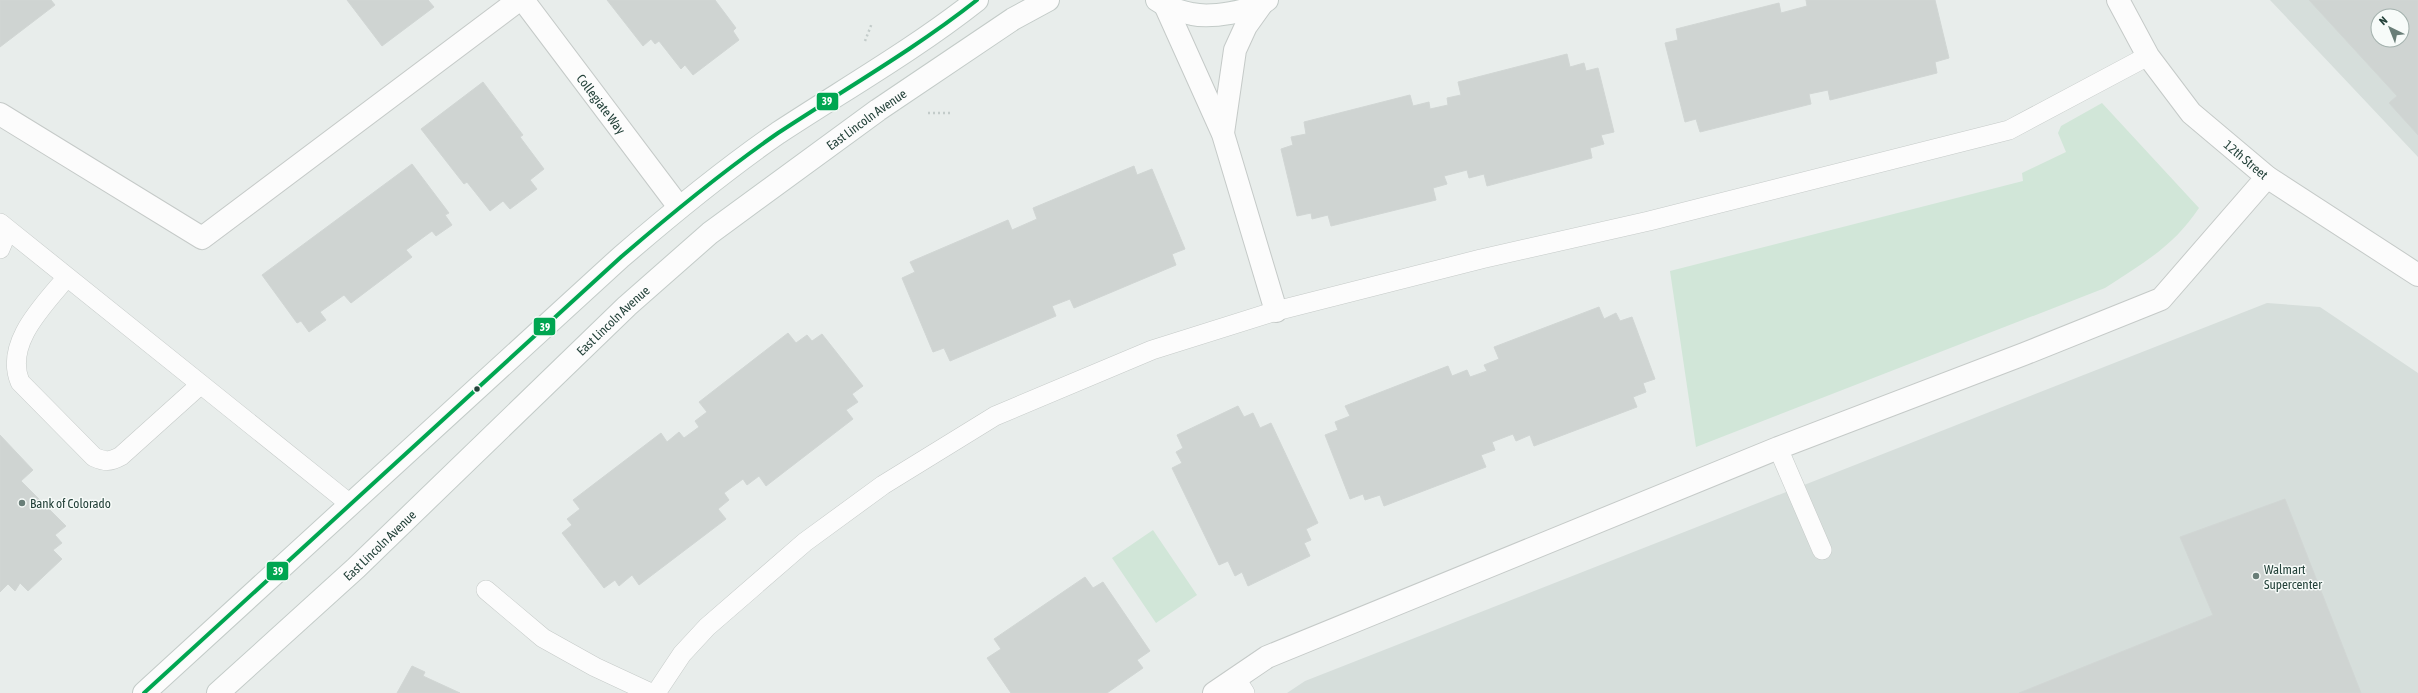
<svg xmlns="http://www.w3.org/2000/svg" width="2418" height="693" font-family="'Asap Condensed',sans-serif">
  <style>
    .built { fill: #d6dedb; fill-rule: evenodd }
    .green { fill: #d1e6d8 }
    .building { fill: #cfd4d2; stroke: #d1d6d4; fill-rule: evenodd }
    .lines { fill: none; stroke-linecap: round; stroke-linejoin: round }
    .lane-casing { stroke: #c5cac8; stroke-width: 20 }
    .street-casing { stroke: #c5cac8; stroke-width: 24 }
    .secondary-casing { stroke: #c3cbc8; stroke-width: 24 }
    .path { stroke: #c3ccca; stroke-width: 2.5; stroke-dasharray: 2 3; stroke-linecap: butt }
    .lane { stroke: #fcfcfc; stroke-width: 19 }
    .street { stroke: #fcfcfc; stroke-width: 22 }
    .secondary { stroke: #fcfcfc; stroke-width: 22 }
    .bus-1-casing { stroke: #f7fbf9; stroke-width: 7 }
    .bus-1 { stroke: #00a651; stroke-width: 4 }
    .bus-dot { fill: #24423a; stroke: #f7fbf9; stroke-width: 1.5 }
    .poi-dot { fill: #697e78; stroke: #f7fbf9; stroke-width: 1.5 }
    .labels { text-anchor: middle; stroke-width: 3; stroke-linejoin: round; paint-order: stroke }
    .street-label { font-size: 13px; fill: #24423a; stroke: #f7fbf9 }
    .poi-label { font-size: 13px; fill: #24423a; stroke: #f7fbf9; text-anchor: start }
    .line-badge { stroke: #f7fbf9; stroke-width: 1.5 }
    .badge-label { font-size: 11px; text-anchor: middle; font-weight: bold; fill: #fff }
  </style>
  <rect width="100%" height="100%" fill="#e8edeb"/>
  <path class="built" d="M2270,0H2418V157ZM2378,16H2402V40H2378Z
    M2267,303L2320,307L2418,373V693H1287L1305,681Z"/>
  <path class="green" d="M2102,103L2199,208C2173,247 2143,263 2105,288L1696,447L1670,271L2023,181L2022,173L2066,152L2058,133L2061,126Z
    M1153,530L1197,595L1156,623L1112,558Z"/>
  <path class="building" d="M0,0H51L55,5L0,47Z
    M347,0H428L434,7L382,46Z
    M607,0H715L736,28L733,31L739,40L693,75L685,65L681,69L659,41L655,44L651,39L643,46Z
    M1806,0H1935L1949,58L1935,62L1937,73L1830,100L1828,90L1809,94L1811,104L1700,132L1696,119L1685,122L1665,43L1678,40L1676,29L1779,3L1781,13L1807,6Z
    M2309,0H2418V135L2389,103L2397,96ZM2378,16H2402V40H2378Z
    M1567,54L1570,67L1584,63L1586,71L1598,68L1614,132L1601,135L1604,144L1590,148L1592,158L1487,186L1484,174L1469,178L1467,170L1444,176L1447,184L1433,188L1436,200L1331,226L1328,215L1312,219L1311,213L1297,216L1281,149L1293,145L1291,137L1306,134L1304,122L1410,95L1413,106L1429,102L1430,109L1448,105L1447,98L1461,95L1458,82Z
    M483,82L523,135L520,137L544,169L530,180L537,189L510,209L503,201L490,211L467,182L464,184L421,129Z
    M412,164L449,213L445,215L452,225L436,236L432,231L406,250L412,257L351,303L344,295L320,312L326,320L309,332L301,321L297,323L262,275Z
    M1134,166L1137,175L1152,169L1185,249L1172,254L1176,265L1074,308L1070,299L1052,306L1056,316L950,361L944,348L933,352L902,278L915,272L910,262L1008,220L1012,230L1037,219L1033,208Z
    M1599,307L1604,319L1616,313L1620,321L1632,317L1655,379L1643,383L1646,392L1633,397L1637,407L1534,446L1530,435L1516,441L1513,434L1492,442L1495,450L1481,455L1486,467L1384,506L1380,495L1365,500L1363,494L1350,499L1325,435L1338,430L1335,422L1350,416L1345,406L1448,366L1452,376L1467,370L1470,377L1487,371L1484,365L1499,359L1494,347Z
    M788,333L796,343L807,335L812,341L822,334L863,386L852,394L858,402L846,410L853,419L766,486L759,476L747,485L743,479L724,493L729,500L718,509L726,519L639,585L632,575L619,586L615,580L604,588L562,533L572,525L567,519L580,509L573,500L661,433L667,442L679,432L684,438L699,427L695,421L707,412L699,402Z
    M1238,406L1244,417L1253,413L1260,428L1271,423L1318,523L1306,529L1311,540L1304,543L1310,556L1248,586L1242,572L1235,576L1228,561L1219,565L1172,468L1182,463L1176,452L1183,448L1177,435Z
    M0,435L33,470L21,481L66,526L55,535L62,543L53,550L62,559L28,591L20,583L15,591L8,584L0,592Z
    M2285,499L2361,693H2019L2213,615L2180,537Z
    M1085,577L1093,588L1103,582L1150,651L1137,660L1143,668L1107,693H1011L987,658L1001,649L994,639Z
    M412,666L425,672L423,676L460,693H397Z"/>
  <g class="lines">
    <defs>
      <path id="lane" d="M0,223L350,504
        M0,249L8,230
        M67,277C44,305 4,343 20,382L94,457C105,462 110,462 121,456L200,385
        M1778,448L1822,550
        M486,590L543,638L595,667L651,693
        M1236,679L1245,693
        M656,693L682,654L707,627L805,542L883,485L995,416L1152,350L1276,311L1481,259L1649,221L2009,130L2148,56"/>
      <g id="street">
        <path id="s1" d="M523,0L679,207"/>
        <path id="s2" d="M2118,0L2148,56L2191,113L2267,177L2418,275"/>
        <path d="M1165,5L1223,134L1276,311"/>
        <path d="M0,114L202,238L519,0"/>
        <path d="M1223,133L1235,50L1246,26L1261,5"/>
        <path d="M1214,693L1267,657L1778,448L2024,354L2161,299L2267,177"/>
      </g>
      <g id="secondary">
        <path d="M1157,0C1167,7 1180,12 1192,14C1210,18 1252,12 1267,0"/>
        <path d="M144,693L621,257C672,213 723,171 778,133C845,89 915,49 977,0"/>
        <path id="s3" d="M218,693L356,568L627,306L710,233L878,110L1013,19L1048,0"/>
      </g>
    </defs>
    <use href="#lane" class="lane-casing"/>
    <use href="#street" class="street-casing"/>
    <use href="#secondary" class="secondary-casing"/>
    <path class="path" d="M865,41L872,23
      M928,113H950"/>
    <use href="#lane" class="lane"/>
    <use href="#street" class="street"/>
    <use href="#secondary" class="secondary"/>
    <defs>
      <path id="bus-1" d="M144,693L621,257C672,213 723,171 778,133C845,89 915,49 977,0"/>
    </defs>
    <use href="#bus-1" class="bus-1-casing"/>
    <use href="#bus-1" class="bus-1"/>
  </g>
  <circle class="bus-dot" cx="477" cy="389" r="3.5"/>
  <g class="poi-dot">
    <circle cx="22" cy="503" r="4"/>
    <circle cx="2256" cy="576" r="4"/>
  </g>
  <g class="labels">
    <g class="street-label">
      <text dy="5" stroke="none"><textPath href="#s1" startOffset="130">Collegiate Way</textPath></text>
      <text dy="5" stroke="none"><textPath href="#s3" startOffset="867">East Lincoln Avenue</textPath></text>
      <text dy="5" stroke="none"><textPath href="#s2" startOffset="207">12th Street</textPath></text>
      <text dy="5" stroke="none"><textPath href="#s3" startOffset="543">East Lincoln Avenue</textPath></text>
      <text dy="5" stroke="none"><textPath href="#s3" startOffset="219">East Lincoln Avenue</textPath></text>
    </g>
    <g class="poi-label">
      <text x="30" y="508">Bank of Colorado</text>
      <text x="2264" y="574">Walmart<tspan x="2264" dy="15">Supercenter</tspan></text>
    </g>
  </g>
  <g class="line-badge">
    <rect x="816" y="92" width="23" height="19" rx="4" fill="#00a651"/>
    <rect x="533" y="317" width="23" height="19" rx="4" fill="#00a651"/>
    <rect x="266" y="561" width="23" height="20" rx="4" fill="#00a651"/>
  </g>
  <g class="badge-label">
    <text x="827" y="105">39</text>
    <text x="545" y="331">39</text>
    <text x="278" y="575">39</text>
  </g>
  <g transform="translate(2390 28) rotate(317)"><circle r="19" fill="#f7fbf9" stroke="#a3b1ad"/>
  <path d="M0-3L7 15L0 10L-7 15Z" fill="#697e78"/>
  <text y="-6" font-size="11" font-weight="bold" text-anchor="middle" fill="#24423a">N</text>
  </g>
</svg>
